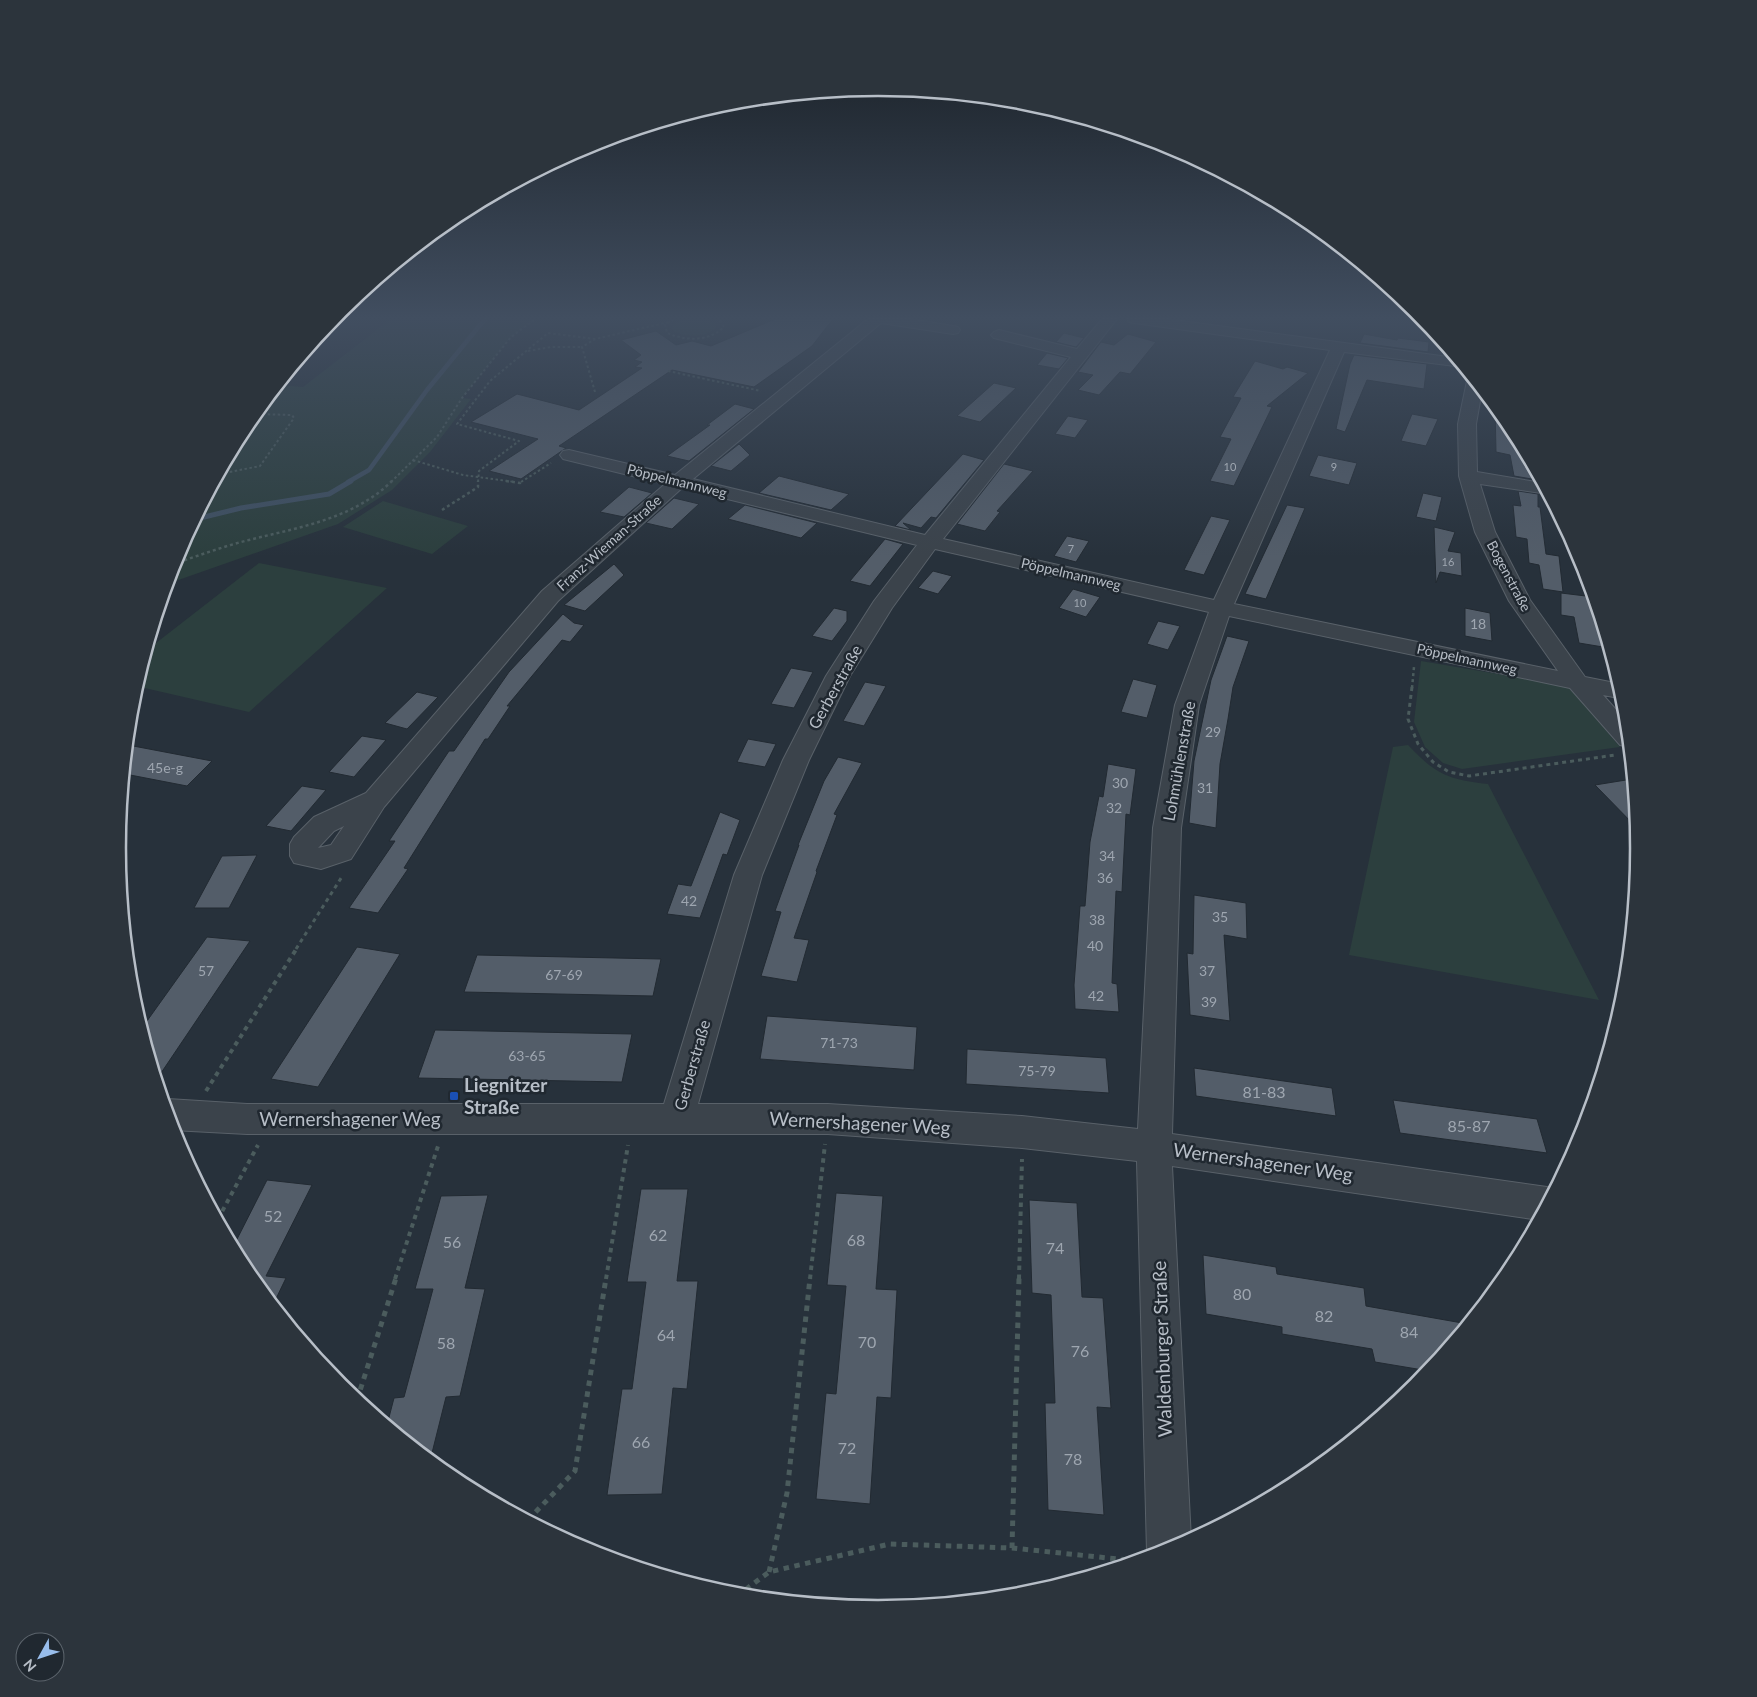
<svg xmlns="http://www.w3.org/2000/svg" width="1757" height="1697" font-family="Lato,sans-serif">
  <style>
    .green { fill: #2c3f3e }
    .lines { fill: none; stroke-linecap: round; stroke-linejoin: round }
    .stream-far1 { stroke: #3f5062; stroke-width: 4.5 }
    .stream { stroke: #3f5062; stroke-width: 5 }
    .building { fill: #535d69; stroke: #222a32 }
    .minor-casing { stroke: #596169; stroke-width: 2 }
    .path-far4 { stroke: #4b5c5d; stroke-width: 2; stroke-dasharray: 2.5 2.5; stroke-linecap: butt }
    .path-far3 { stroke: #4b5c5d; stroke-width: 2.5; stroke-dasharray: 3 3; stroke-linecap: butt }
    .path-far2 { stroke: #4b5c5d; stroke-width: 3; stroke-dasharray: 4 4; stroke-linecap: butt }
    .path-far1 { stroke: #4b5c5d; stroke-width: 4; stroke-dasharray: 4.5 4.5; stroke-linecap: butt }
    .path { stroke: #4b5c5d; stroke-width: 5; stroke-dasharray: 5.5 5.5; stroke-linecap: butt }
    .minor { fill: #3b434b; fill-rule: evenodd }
    .transit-dot { fill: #1a4fb4; stroke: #202830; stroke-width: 2 }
    .labels { text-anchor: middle; stroke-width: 5; stroke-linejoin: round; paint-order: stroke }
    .far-number-label { font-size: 11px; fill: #9ea6b0 }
    .far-street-label { font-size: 14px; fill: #b7bec7; stroke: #202830 }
    .number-label { font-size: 14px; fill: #9ea6b0 }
    .street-label { font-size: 16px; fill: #b7bec7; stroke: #202830 }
    .near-number-label { font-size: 16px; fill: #9ea6b0 }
    .near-poi-label { font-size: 19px; font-weight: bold; fill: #b7bec7; stroke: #202830; text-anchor: start }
    .near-street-label { font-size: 19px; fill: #b7bec7; stroke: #202830 }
    .rim { fill: none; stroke: #b7bec7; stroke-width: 2.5 }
  </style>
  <rect width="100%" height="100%" fill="#27313b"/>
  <path class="green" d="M391,319H535L511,337L462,398L471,399L430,452L392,490L338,524L167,584L176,557L246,425L279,385L303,387Z
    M686,319H706L715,323L716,327C707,338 685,338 673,331L672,327L677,322Z
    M383,501L468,526L432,554L343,527Z
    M259,563L387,588L249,712L136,686L147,650Z
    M1421,661L1568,686L1620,747L1462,769L1443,763L1425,747L1414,722Z
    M1408,745C1435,774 1449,780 1488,784L1599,1000L1349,955L1393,747Z"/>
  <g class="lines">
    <path class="stream-far1" d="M348,482L369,470L427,390L485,319"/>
    <path class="stream" d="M196,519L241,508L329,494L351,481"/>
  </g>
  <path class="building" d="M775,319H833L812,346L754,387L672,370L559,446L566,448L521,479L489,471L538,439L471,422L517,394L579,410L642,368L635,367L642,362L634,360L641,355L621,340L656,331L676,345L692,341L711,346Z
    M1064,333L1084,338L1076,347L1056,342Z
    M1128,334L1156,342L1130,374L1120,372L1099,395L1078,390L1093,375L1078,372L1101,342L1114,345Z
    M1364,334L1397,340L1398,338L1429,342L1428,352L1360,343Z
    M1047,353L1068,358L1059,369L1037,365Z
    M1354,355L1427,364L1424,389L1367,380L1345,432L1336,429L1350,364Z
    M1255,361L1283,369L1287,367L1308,373L1267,406L1272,407L1234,486L1210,481L1231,439L1220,437L1241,398L1233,397Z
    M994,383L1016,388L980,422L957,416Z
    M735,404L754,409L689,461L667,456L710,425H707Z
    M1495,406L1511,426L1538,476V480L1514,476L1510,455L1496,452Z
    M1412,414L1438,419L1426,446L1401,441Z
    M1068,416L1088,420L1075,438L1055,434Z
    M739,444L750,455L731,471L711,466Z
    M963,454L984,460L936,518L931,517L921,528L903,523L911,530L895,526Z
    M1318,455L1357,463L1349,485L1309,476Z
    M1004,464L1033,471L997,511L1000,512L985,531L957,524Z
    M779,476L849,494L831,510L759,493Z
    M629,487L652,493L624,517L600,512Z
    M1518,491L1538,494V507H1540L1546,554L1559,556L1563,592L1543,589L1539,565L1529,563L1527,539L1516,537L1513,505L1521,506Z
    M1423,493L1442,497L1436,521L1416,517Z
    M674,498L699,504L672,529L646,523Z
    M745,505L817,523L801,538L728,519Z
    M1287,505L1305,508L1266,599L1245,594Z
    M1211,516L1230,520L1204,575L1184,570Z
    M1434,527L1455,532L1448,551L1461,553L1462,576L1440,572L1436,583Z
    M1067,536L1089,541L1076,562L1054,556Z
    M885,539L903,544L870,586L850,581Z
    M614,564L624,575L585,611L564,605Z
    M933,571L952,576L938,594L918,588Z
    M1073,589L1100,597L1086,617L1059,608Z
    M1561,593L1594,597L1609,648L1579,643L1574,617L1561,615Z
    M834,608L847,611V621L832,641L812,636Z
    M1465,608L1490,613L1492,641L1465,636Z
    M563,614L574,623L584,625L570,642L562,640L507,706H510L488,739H485L404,868L408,869L378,913L349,908L395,841H389L449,751H454L509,672Z
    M1158,621L1180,626L1168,650L1147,644Z
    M1227,636L1249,641L1233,687L1228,719L1220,764L1216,828L1189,823L1194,761L1211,680Z
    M791,668L813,672L794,708L771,704Z
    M1133,679L1157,685L1147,718L1121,712Z
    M865,682L886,686L864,726L843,721Z
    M417,692L438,697L407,729L385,723Z
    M362,736L386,740L354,777L329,772Z
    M748,739L776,744L765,767L737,762Z
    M128,745L212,761L187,786L125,774Z
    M838,757L862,763L834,814L837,815L816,871L817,872L794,938L809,940L797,982L761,976L781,912L775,911L799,845H798L824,781Z
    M1108,764L1136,769L1130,815L1126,814L1122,892L1116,891L1112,983L1117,984L1119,1012L1075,1009L1074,985L1080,906H1085L1090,842L1099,796L1103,797Z
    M1626,780L1633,787L1638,829L1595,785Z
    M302,786L326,790L291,831L266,826Z
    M720,812L740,820L727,855L723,854L700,918L667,914L678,884L691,886Z
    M257,855L229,908H194L222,856Z
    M1194,895L1246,903L1247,939L1224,935L1230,1021L1190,1015L1187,953L1193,954Z
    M207,937L250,941L157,1079L142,1028Z
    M357,947L400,954L318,1087L271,1079Z
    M477,955L661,959L653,996L464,992Z
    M767,1016L917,1027L914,1070L760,1059Z
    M435,1030L632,1034L622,1082L418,1078Z
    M967,1049L1106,1058L1109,1093L966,1084Z
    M1194,1068L1332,1088L1336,1116L1196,1096Z
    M1393,1100L1537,1119L1547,1153L1400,1133Z
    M267,1180L312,1185L266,1276L286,1278L273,1305L246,1271L233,1247Z
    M641,1189H688L677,1281H698L687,1389L673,1388L662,1494L607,1495L622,1389H632L646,1282H627Z
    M836,1193L883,1196L876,1289L897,1290L891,1398L877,1397L870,1504L816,1499L826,1393L836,1394L846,1286L827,1285Z
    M488,1195L465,1288L485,1289L460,1396L446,1397L430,1461L387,1425L394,1398L404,1397L433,1289H415L441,1196Z
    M1029,1200L1077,1203L1082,1297L1103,1298L1111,1408L1097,1407L1104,1515L1048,1510L1045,1403H1055L1051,1295L1032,1293Z
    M1203,1255L1276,1267L1277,1274L1364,1288L1366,1306L1468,1324L1429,1371L1375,1362L1372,1349L1282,1334V1327L1206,1314Z"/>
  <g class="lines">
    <defs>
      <path id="minor" d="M868,319H910L953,326L958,327L960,330L958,333L953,334L881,323L693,479L925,535L1071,357L994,338L991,335L994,332L999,330L1077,349L1102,319H1117L943,539L1214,600L1330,350L1134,323L1129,322L1127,319H1167L1456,358L1463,367L1344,352L1234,604L1558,671L1509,601L1475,532L1459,476L1458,424L1467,381L1471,377L1482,390L1476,424L1477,472L1542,483L1548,494L1480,484L1495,532L1530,600L1585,677L1620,684L1624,699L1603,695L1627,722L1629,747L1620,745L1570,688L1229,616L1199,705L1181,828L1172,1134L1547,1187L1555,1190L1539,1220L1172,1166L1191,1540L1169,1552L1149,1558L1147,1552L1137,1161L1022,1148L828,1134H247L172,1130L163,1100L168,1099L247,1104H664L734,875L783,760L826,676L874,601L917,545L682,488L558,601L384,807L351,859L321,869L294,863L290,856V844L294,837L314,817L366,793L542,591L665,484L563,459L560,455L563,451L569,450L675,475ZM935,549L1209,612L1175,705L1153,828L1138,1129L1022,1116L828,1104H698L762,875L809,760L850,676L892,608ZM344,826L331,845L318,848L334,831Z"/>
    </defs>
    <use href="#minor" class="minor-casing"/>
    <path class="path-far4" d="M674,319L665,325L667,333C686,341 708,342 724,327L719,319
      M528,351L551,347H582
      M668,371L761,391
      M595,392L582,347L595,339L669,322
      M413,460L463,475L515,482
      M220,474L260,466L294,418L292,415L255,414
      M391,482L437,437L462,398L511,337L535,319
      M478,482L479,471L519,441L457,424L490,381L548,333L595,339
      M521,482L551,463"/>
    <path class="path-far3" d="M506,481L520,483L523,481
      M442,510L478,487V481
      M173,564C198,556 224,546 249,540C300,527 353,519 392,481
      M1412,688L1414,667"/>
    <path class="path-far2" d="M1412,687L1408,719L1418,744L1433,762L1449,772L1469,776L1615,755
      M296,949L343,875"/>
    <path class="path-far1" d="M206,1091L297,948
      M218,1219L258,1145
      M395,1279L438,1146
      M606,1279L628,1145
      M810,1279L825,1144
      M1019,1279L1022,1159"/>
    <path class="path" d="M357,1400L396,1278
      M528,1520L575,1471L606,1278
      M1012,1548L1019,1278
      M769,1572L787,1493L810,1278
      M737,1596L769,1572L890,1544L1012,1548L1137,1561"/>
    <use href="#minor" class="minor"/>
  </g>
  <linearGradient id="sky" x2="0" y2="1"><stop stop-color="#151b20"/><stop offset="0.57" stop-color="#414e60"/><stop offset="1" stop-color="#414e60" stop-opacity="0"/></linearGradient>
  <rect width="1757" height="557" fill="url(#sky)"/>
  <rect class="transit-dot" x="449" y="1091" width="10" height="10" rx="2.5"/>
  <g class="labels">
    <g class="far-number-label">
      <text x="1230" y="471">10</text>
      <text x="1334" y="471">9</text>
      <text x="1071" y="553">7</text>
      <text x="1448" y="566">16</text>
      <text x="1080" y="607">10</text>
    </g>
    <g class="far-street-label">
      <text transform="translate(677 481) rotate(14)" y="5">Pöppelmannweg</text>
      <text transform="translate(609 543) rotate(-42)" y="5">Franz-Wieman-Straße</text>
      <text transform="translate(1071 574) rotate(13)" y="5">Pöppelmannweg</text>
      <text transform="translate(1509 576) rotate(62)" y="5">Bogenstraße</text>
      <text transform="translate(1467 659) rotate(12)" y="5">Pöppelmannweg</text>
    </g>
    <g class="number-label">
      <text x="1478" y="629">18</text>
      <text x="1213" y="737">29</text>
      <text x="165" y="773">45e-g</text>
      <text x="1120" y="788">30</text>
      <text x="1205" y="793">31</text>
      <text x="1114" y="813">32</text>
      <text x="1107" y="861">34</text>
      <text x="1105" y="883">36</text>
      <text x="689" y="906">42</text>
      <text x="1220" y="922">35</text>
      <text x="1097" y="925">38</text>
      <text x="1095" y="951">40</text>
      <text x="206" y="976">57</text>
      <text x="1207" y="976">37</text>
      <text x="564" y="980">67-69</text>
      <text x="1096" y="1001">42</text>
      <text x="1209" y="1007">39</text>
      <text x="839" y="1048">71-73</text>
      <text x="527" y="1061">63-65</text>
      <text x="1037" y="1076">75-79</text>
    </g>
    <g class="street-label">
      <text transform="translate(835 687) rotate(-61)" y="6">Gerberstraße</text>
      <text transform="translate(1179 761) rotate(-80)" y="6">Lohmühlenstraße</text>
      <text transform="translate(692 1065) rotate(-74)" y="6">Gerberstraße</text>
    </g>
    <g class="near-number-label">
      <text x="1264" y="1098">81-83</text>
      <text x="1469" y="1132">85-87</text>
      <text x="273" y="1222">52</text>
      <text x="658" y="1241">62</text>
      <text x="856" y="1246">68</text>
      <text x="452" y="1248">56</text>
      <text x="1055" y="1254">74</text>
      <text x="1242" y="1300">80</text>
      <text x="1324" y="1322">82</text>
      <text x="1409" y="1338">84</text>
      <text x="666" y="1341">64</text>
      <text x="867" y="1348">70</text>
      <text x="446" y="1349">58</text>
      <text x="1080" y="1357">76</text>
      <text x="641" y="1448">66</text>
      <text x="847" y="1454">72</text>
      <text x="1073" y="1465">78</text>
    </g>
    <g class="near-poi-label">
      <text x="464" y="1092">Liegnitzer<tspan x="464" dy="22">Straße</tspan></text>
    </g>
    <g class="near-street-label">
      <text x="350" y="1126">Wernershagener Weg</text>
      <text transform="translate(860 1123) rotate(3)" y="7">Wernershagener Weg</text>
      <text transform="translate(1263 1162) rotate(8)" y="7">Wernershagener Weg</text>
      <text transform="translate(1162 1349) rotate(-92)" y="7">Waldenburger Straße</text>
    </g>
  </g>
  <path d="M0 0H1757V1697H0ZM126 848a752 752 0 1 1 1504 0a752 752 0 1 1-1504 0Z" fill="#2c343c" fill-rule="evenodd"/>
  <path class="rim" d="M126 848a752 752 0 1 1 1504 0a752 752 0 1 1-1504 0Z"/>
  <g transform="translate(40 1657) rotate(230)"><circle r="24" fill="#202830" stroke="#5c646c"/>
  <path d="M0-4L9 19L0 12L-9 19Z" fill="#98bdeb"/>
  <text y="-8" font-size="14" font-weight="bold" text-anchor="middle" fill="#b7bec7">N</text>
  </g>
</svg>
